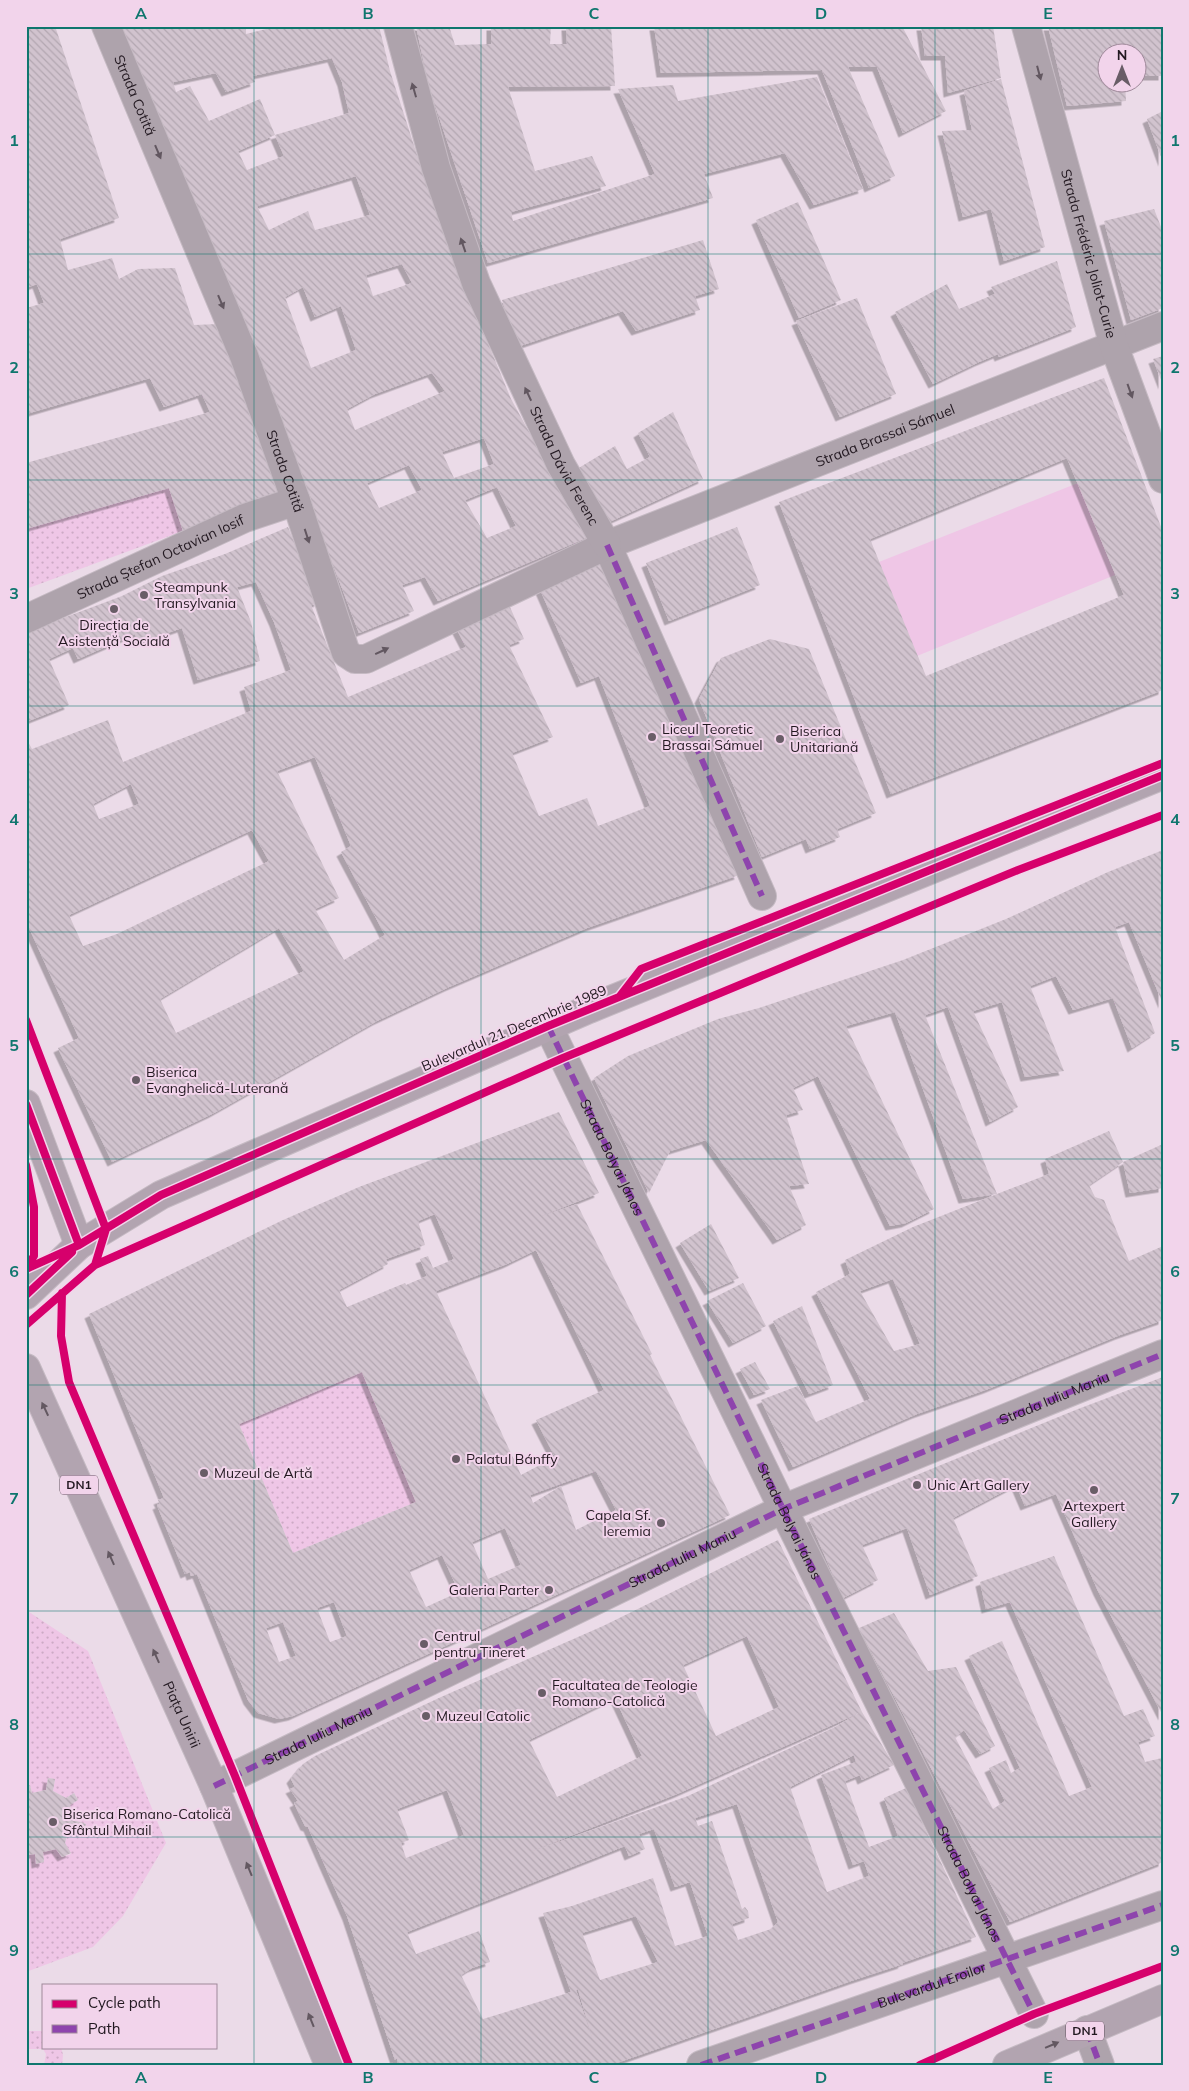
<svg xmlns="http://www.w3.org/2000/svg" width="1189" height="2091" font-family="Mulish,sans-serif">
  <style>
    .grass { fill: url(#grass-dots) }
    .park { fill: #efc6e6 }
    .building { fill: url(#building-back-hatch); fill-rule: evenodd; filter: url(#shadow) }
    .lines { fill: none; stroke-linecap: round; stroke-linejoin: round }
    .pedestrian-casing { stroke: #c5bac3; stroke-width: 30 }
    .minor-casing { stroke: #c5bac3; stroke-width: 30 }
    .primary-casing { stroke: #c5bac3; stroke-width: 30 }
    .pedestrian { stroke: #aea3ac; stroke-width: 28 }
    .minor { stroke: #aea3ac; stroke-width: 28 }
    .primary { stroke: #b2a4b0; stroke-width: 28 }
    .quiet { stroke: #8e44ad; stroke-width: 6; stroke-dasharray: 12 6; stroke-linecap: butt }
    .cycleway-casing { stroke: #f2d4eb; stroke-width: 11 }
    .cycleway { stroke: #d6006c; stroke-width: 8 }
    .oneway { fill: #625760 }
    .oneway2 { fill: #635861 }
    .grid { fill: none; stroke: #0f766e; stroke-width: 1; stroke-opacity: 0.55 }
    .poi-dot { fill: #695d67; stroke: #f2d4eb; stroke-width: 2 }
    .labels { text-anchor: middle; stroke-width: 4; stroke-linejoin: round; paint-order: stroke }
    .shield { fill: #f2d4eb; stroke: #61515e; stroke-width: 1 }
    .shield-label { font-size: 12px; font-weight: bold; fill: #231921 }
    .street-label { font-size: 14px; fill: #231921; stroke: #f2d4eb }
    .poi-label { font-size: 14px; fill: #231921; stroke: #f2d4eb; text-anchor: start }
    .neatline { fill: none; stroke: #0f766e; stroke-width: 2 }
    .grid-label { font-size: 16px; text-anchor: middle; font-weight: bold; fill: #0f766e }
  </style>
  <defs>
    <pattern id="grass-dots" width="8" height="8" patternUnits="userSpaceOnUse" patternTransform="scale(1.25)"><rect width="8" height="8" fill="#efc6e6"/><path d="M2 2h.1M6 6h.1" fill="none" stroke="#cdaac5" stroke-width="1.8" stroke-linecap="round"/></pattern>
    <pattern id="building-back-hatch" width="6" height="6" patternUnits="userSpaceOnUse" patternTransform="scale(1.25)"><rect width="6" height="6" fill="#d1c3ce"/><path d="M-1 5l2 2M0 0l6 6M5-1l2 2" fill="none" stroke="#b3a7b1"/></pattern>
    <filter id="shadow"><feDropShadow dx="-4.5" dy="4.5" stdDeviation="0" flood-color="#0004"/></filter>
  </defs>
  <rect width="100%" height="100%" fill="#ebdbe8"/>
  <path class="grass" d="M169,488L183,531L26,589V529Z
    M362,1372L416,1502L293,1553L239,1424Z
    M26,1610L88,1651L166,1843L123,1916L93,1947L26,1972V1855L35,1854L37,1863L44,1862L43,1852L56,1849L62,1857L71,1854L65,1843L69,1828L83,1832L86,1824L73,1820L70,1805L78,1800L74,1793L66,1798L53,1791L55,1779L48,1778L46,1790L32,1793L30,1785L26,1786Z
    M26,2031H44V2047H61L63,2055L62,2065H44L46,2054L43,2049H26Z"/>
  <path class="park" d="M1078,483L1115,575L917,656L879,562Z"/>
  <path class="building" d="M26,26H55L119,218L60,239L68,270L112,258L119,279L138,269L175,268L194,325L219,324L282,498L183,531L169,488L26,529V463L210,412L202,394L164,407L150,378L26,414V308L44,303L37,284L26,288Z
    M114,26H246V34L279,26H379L390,71L431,198L457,268L511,399L548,466L593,535L438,601L425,577L402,585L414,611L359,633L297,470L269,385ZM332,58L342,82L349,113L275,135L284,156L247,170L238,151L275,135L260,99L209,121L190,86L176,92L173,82L216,73L226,92L255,82L253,76ZM356,176L370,215L315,230L308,211L269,230L257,206ZM402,264L412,283L373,296L366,275ZM303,287L315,317L341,306L356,350L311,368L285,297ZM432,373L445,391L355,430L347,409L375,394ZM484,438L494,464L454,478L442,452ZM409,465L422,490L379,508L367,483ZM497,487L516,526L487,538L465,500Z
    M416,26H449L455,45L491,44V26H551L550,44H567L566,26H611L615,86L508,87L535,171L592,156L606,186L511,212L513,221L655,174L618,89L673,85L678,101L817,77L863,189L814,205L785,153L704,174L713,198L488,263L429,87Z
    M654,26H902L946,111L903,133L877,67H848L895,176L869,188L822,70L661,73Z
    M921,26H993L1001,78L948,93L945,56H925Z
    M1048,26H1163V76H1136V52H1106V82H1125L1126,101L1067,106Z
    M1001,79L1045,247L1004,261L991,209L963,217L942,131L972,130L964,91Z
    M1163,111V162L1147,119Z
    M798,202L841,300L799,318L756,220Z
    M1154,209L1163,232V308L1131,320L1104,221Z
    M703,240L719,289L695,296L700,310L636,331L623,311L517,347L502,300Z
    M1057,261L1076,327L999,357L998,354L979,362L933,384L895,312L947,284L959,309L995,294L991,287Z
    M857,298L896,394L840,417L796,321Z
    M1163,356V385L1153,359Z
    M1104,378L1163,532V690L891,794L779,502ZM1067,458L1124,595L926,676L870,539Z
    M673,412L703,479L607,523L577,469L615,446L627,469L650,457L638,433Z
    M288,527L319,602L311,605L348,697L466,647L453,622L506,598L524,639L509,645L553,737L512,753L539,816L587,798L598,826L650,806L599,676L581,683L539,587L603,559L739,875L587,928L449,987L377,1021L214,1113L112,1162L58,1048L79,1038L26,921V738L32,749L108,720L123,762L251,711L244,687L291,670L274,622L256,582L237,587L251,622L260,661L198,680L182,628L138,643L135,634L78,659L73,648L49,659L69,705L26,722V632L122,596L162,576L225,554ZM315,757L351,846L341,852L385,935L344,960L315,909L339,898L277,771ZM131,784L139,804L99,819L93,804ZM252,830L269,861L117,934L83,946L69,915ZM279,928L304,971L176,1033L160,999Z
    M737,527L760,585L669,621L646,563Z
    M770,639L809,649L876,813L837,829L840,837L810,849L806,839L762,857L699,699L721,658Z
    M1163,850V1004L1129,922L1115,927L1155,1033L1132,1048L1113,998L1073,1010L1056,976L1030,986L1064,1071L1025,1077L1002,1002L973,1011L1018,1107L990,1122L948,1007L925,1015L997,1194L1049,1174L1045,1159L1109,1131L1123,1162L1089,1185L1095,1197L1104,1200L1129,1261L1163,1246V1320L1120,1335L988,1389L917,1414L793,1467L761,1400L798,1386L816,1422L870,1399L816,1292L850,1274L845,1260L913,1227L997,1194L963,1199L895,1012L846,1026L934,1209L906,1223L890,1226L818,1076L793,1088L803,1110L786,1115L809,1184L789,1186L806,1225L777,1240L706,1140L670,1151L649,1193L594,1078L628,1056L718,1019L759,1008L903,960L1006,919L1108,872ZM893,1279L920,1344L894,1351L860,1291Z
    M559,1112L599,1193L536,1218L577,1204L652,1354L650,1355L730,1515L293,1716L279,1719L258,1713L248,1700L197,1574L191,1576L190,1572L185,1574L157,1505L160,1504L158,1500L164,1498L89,1314L283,1220L359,1187ZM435,1214L454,1259L433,1268L428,1256L420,1259L427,1276L406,1285L405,1283L347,1307L339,1290L388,1264L386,1259L425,1245L418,1221ZM536,1250L604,1390L536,1420L555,1457L521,1475L436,1291L507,1264ZM362,1372L416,1502L293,1553L239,1424ZM596,1471L616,1510L576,1530L561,1486L533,1503L530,1495ZM505,1528L521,1565L488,1579L472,1542ZM442,1555L459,1592L426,1607L409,1570ZM334,1602L347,1636L330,1642L317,1608ZM283,1622L296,1656L279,1662L266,1628Z
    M1163,1144V1188L1130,1193L1123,1162Z
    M711,1224L739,1278L709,1291L680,1243Z
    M743,1283L766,1326L733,1343L707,1301Z
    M802,1306L833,1385L809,1394L773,1321Z
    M755,1362L770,1389L754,1395L740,1369Z
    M1163,1377V1716L1098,1591L1056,1494L1025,1506L1016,1485L953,1518L978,1576L930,1595L907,1528L862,1545L878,1580L843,1598L809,1519L1078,1409Z
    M778,1540L862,1712L894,1765L862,1780L860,1775L845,1781L869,1847L898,1836L884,1798L906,1788L976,1937L902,1963L903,1964L854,1980L611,2065H398L397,2058L395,2060L347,1916L308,1827L305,1826L294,1803L298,1801L290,1789L295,1787L291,1779L303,1764L315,1756L441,1697L603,1626ZM747,1636L779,1707L716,1736L683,1665ZM615,1698L642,1756L557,1797L529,1740ZM859,1713L835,1727L688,1796L527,1853L677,1794ZM854,1755L856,1762L821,1775L853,1865L864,1861L869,1876L827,1892L790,1787ZM447,1790L464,1835L406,1858L401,1843L409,1840L397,1809ZM737,1804L778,1922L771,1929L738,1940L732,1924L749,1918L748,1911L745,1907L742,1909L712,1821L698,1826L695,1818ZM654,1829L675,1887L690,1882L708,1936L675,1946L653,1878L572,1906L543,1913L571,1992L483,2019L461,1975L472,1968L490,1962L479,1931L416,1954L407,1932L625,1846L629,1856L645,1849L639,1834ZM636,1916L658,1962L600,1980L582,1933ZM578,1989L593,2041L576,1990Z
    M1054,1556L1124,1716L1143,1709L1155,1736L1138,1742L1145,1762L1162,1758L1163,1760V1862L1010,1922L859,1628L894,1613L928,1671L956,1667L995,1746L980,1754L964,1730L955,1737L993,1809L1005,1801L989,1768L1006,1760L1011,1773L1020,1768L969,1656L1002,1641L1069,1796L1092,1787L1010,1602L986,1609L980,1582Z
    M48,1778L55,1779L53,1791L66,1798L74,1793L78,1800L70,1805L73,1820L86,1824L83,1832L69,1828L65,1843L71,1853L62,1857L56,1849L43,1852L44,1862L36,1864L35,1854L26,1855V1786L30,1785L32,1793L46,1790Z"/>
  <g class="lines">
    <defs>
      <g id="pedestrian">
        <path d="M607,545L762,896"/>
        <path id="s1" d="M548,1026L783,1509L1034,2014"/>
        <path id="s2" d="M214,1786L783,1509L1163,1354"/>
        <path d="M701,2065L1163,1905"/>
      </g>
      <g id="minor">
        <path id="s3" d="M106,26L244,356L296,501L346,653L355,659H366L607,545L1163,326"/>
        <path id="s4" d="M398,26L436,168L476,283L561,465L607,545"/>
        <path id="s5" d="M1026,26L1114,346L1163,479"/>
        <path id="s6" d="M26,619L245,518L296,501"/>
        <path d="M1087,2030L1100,2065"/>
      </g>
      <g id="primary">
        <path d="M26,1104L79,1245"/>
        <path d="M26,1295L79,1245L161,1195L589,1009L1163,775"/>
        <path id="s7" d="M26,1368L214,1786L329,2065"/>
        <path d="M1007,2065L1163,1999"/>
      </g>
    </defs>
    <use href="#pedestrian" class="pedestrian-casing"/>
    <use href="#minor" class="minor-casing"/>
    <use href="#primary" class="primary-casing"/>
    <use href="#pedestrian" class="pedestrian"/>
    <use href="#minor" class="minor"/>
    <use href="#primary" class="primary"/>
    <g class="quiet">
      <path d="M607,545L762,896"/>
      <path d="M548,1026L783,1509L1034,2014"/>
      <path d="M214,1786L783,1509L1163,1354"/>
      <path d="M1087,2030L1100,2065"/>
      <path id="s8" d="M701,2065L1163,1905"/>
    </g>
    <defs>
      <path id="cycleway" d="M620,996L641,969L1163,763
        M26,1020L106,1229L95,1265
        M26,1104L79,1245
        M26,1165L34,1207V1256L26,1267
        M26,1269L79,1245L161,1195L548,1026L1163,775
        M62,1293L61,1336L69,1382L235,1776L349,2065
        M26,1295L72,1252
        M26,1325L95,1265L563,1058L1018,870L1163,815
        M920,2065L1034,2014L1163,1966"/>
    </defs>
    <use href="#cycleway" class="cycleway-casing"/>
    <use href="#cycleway" class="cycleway"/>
  </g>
  <defs><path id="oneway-solid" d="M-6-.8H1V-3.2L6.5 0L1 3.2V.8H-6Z" transform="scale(1.25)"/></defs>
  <g class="oneway">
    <use href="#oneway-solid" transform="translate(1039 73) rotate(75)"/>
    <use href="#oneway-solid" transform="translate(414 90) rotate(-106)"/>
    <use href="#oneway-solid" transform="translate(158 152) rotate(67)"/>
    <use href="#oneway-solid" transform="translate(463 245) rotate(-109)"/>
    <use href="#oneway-solid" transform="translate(221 302) rotate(67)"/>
    <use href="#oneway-solid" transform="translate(1130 391) rotate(70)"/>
    <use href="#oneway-solid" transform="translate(528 394) rotate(-115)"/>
    <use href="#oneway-solid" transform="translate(307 536) rotate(72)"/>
    <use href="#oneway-solid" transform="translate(382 651) rotate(-25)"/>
  </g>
  <g class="oneway2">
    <use href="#oneway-solid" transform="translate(45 1409) rotate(-115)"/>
    <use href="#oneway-solid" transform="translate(111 1558) rotate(-114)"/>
    <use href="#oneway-solid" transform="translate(156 1656) rotate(-114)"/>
    <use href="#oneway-solid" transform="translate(249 1869) rotate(-112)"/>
    <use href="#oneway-solid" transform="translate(311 2020) rotate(-112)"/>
    <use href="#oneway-solid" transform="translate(1052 2045) rotate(-23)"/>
  </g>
  <path class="grid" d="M254,26V2065M481,26V2065M708,26V2065M935,26V2065M26,254H1163M26,480H1163M26,706H1163M26,932H1163M26,1159H1163M26,1385H1163M26,1611H1163M26,1837H1163"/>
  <g class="poi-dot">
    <circle cx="144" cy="595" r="5"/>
    <circle cx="114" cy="609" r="5"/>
    <circle cx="652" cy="737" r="5"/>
    <circle cx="780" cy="739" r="5"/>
    <circle cx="136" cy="1080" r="5"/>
    <circle cx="456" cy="1459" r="5"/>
    <circle cx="204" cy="1473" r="5"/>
    <circle cx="917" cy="1485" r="5"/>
    <circle cx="1094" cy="1490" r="5"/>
    <circle cx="661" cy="1523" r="5"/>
    <circle cx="549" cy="1590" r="5"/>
    <circle cx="424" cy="1644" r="5"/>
    <circle cx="542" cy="1693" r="5"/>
    <circle cx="426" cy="1716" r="5"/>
    <circle cx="53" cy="1822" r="5"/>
  </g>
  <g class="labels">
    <g class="shield">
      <rect x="60" y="1475.5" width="38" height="19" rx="4"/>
      <rect x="1066" y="2021.5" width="38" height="19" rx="4"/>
    </g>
    <g class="shield-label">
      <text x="79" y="1489">DN1</text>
      <text x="1085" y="2035">DN1</text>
    </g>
    <g class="street-label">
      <text dy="5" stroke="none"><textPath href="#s3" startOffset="75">Strada Cotită</textPath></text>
      <text dy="5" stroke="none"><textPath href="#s5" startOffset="236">Strada Frédéric Joliot-Curie</textPath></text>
      <text dy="5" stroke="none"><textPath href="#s3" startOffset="1259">Strada Brassai Sámuel</textPath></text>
      <text dy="5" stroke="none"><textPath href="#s4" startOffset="472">Strada Dávid Ferenc</textPath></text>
      <text dy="5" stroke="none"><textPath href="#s3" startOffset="480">Strada Cotită</textPath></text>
      <text dy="5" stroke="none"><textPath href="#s6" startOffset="148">Strada Ștefan Octavian Iosif</textPath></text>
      <text transform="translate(514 1028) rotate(-23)" y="5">Bulevardul 21 Decembrie 1989</text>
      <text dy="5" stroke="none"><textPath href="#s1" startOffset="146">Strada Bolyai János</textPath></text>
      <text dy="5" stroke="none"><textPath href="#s2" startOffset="926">Strada Iuliu Maniu</textPath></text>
      <text dy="5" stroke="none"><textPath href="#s1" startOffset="551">Strada Bolyai János</textPath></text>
      <text dy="5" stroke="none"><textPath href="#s2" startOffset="521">Strada Iuliu Maniu</textPath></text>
      <text dy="5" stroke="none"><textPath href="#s7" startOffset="380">Piața Unirii</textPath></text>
      <text dy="5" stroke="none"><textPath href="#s2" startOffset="116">Strada Iuliu Maniu</textPath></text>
      <text dy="5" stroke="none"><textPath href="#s1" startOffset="956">Strada Bolyai János</textPath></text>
      <text dy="5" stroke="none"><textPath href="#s8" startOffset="244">Bulevardul Eroilor</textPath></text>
    </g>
    <g class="poi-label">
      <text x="154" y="592">Steampunk<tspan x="154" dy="16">Transylvania</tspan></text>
      <text x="114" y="630" text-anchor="middle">Direcția de<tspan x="114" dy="16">Asistență Socială</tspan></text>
      <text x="662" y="734">Liceul Teoretic<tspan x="662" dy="16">Brassai Sámuel</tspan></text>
      <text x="790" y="736">Biserica<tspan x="790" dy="16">Unitariană</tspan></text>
      <text x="146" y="1077">Biserica<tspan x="146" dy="16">Evanghelică-Luterană</tspan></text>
      <text x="466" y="1464">Palatul Bánffy</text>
      <text x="214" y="1478">Muzeul de Artă</text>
      <text x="927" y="1490">Unic Art Gallery</text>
      <text x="1094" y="1511" text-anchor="middle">Artexpert<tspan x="1094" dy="16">Gallery</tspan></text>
      <text x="651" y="1520" text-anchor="end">Capela Sf.<tspan x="651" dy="16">Ieremia</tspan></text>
      <text x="539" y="1595" text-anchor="end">Galeria Parter</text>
      <text x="434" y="1641">Centrul<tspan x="434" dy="16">pentru Tineret</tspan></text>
      <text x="552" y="1690">Facultatea de Teologie<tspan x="552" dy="16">Romano-Catolică</tspan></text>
      <text x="436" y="1721">Muzeul Catolic</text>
      <text x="63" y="1819">Biserica Romano-Catolică<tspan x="63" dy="16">Sfântul Mihail</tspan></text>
    </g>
  </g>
  <rect width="1189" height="2091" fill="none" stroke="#f2d4eb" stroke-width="55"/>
  <rect x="42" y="1984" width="175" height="65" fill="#f2d4eb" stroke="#9f899a"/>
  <rect x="52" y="2000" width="25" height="8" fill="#d6006c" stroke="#9f899a"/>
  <text x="88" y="2008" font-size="15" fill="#231921">Cycle path</text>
  <rect x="52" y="2025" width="25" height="8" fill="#8e44ad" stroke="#9f899a"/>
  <text x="88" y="2034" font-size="15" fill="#231921">Path</text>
  <g transform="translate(1122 68)"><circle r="24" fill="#f2d4eb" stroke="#9f899a"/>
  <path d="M0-4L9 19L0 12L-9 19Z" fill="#695d67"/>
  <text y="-8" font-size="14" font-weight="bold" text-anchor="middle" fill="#231921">N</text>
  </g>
  <rect x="28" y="28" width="1134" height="2036" class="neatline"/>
  <g class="grid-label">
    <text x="141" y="19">A</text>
    <text x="368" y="19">B</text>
    <text x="594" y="19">C</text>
    <text x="821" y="19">D</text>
    <text x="1048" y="19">E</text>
    <text x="14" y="146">1</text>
    <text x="1175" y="146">1</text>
    <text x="14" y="373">2</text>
    <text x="1175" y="373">2</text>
    <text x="14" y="599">3</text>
    <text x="1175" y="599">3</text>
    <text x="14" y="825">4</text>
    <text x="1175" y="825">4</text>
    <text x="14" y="1051">5</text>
    <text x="1175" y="1051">5</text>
    <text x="14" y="1277">6</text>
    <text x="1175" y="1277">6</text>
    <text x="14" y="1504">7</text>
    <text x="1175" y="1504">7</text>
    <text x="14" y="1730">8</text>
    <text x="1175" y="1730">8</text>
    <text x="14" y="1956">9</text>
    <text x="1175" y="1956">9</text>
    <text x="141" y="2083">A</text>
    <text x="368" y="2083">B</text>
    <text x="594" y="2083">C</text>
    <text x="821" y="2083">D</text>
    <text x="1048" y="2083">E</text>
  </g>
</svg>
